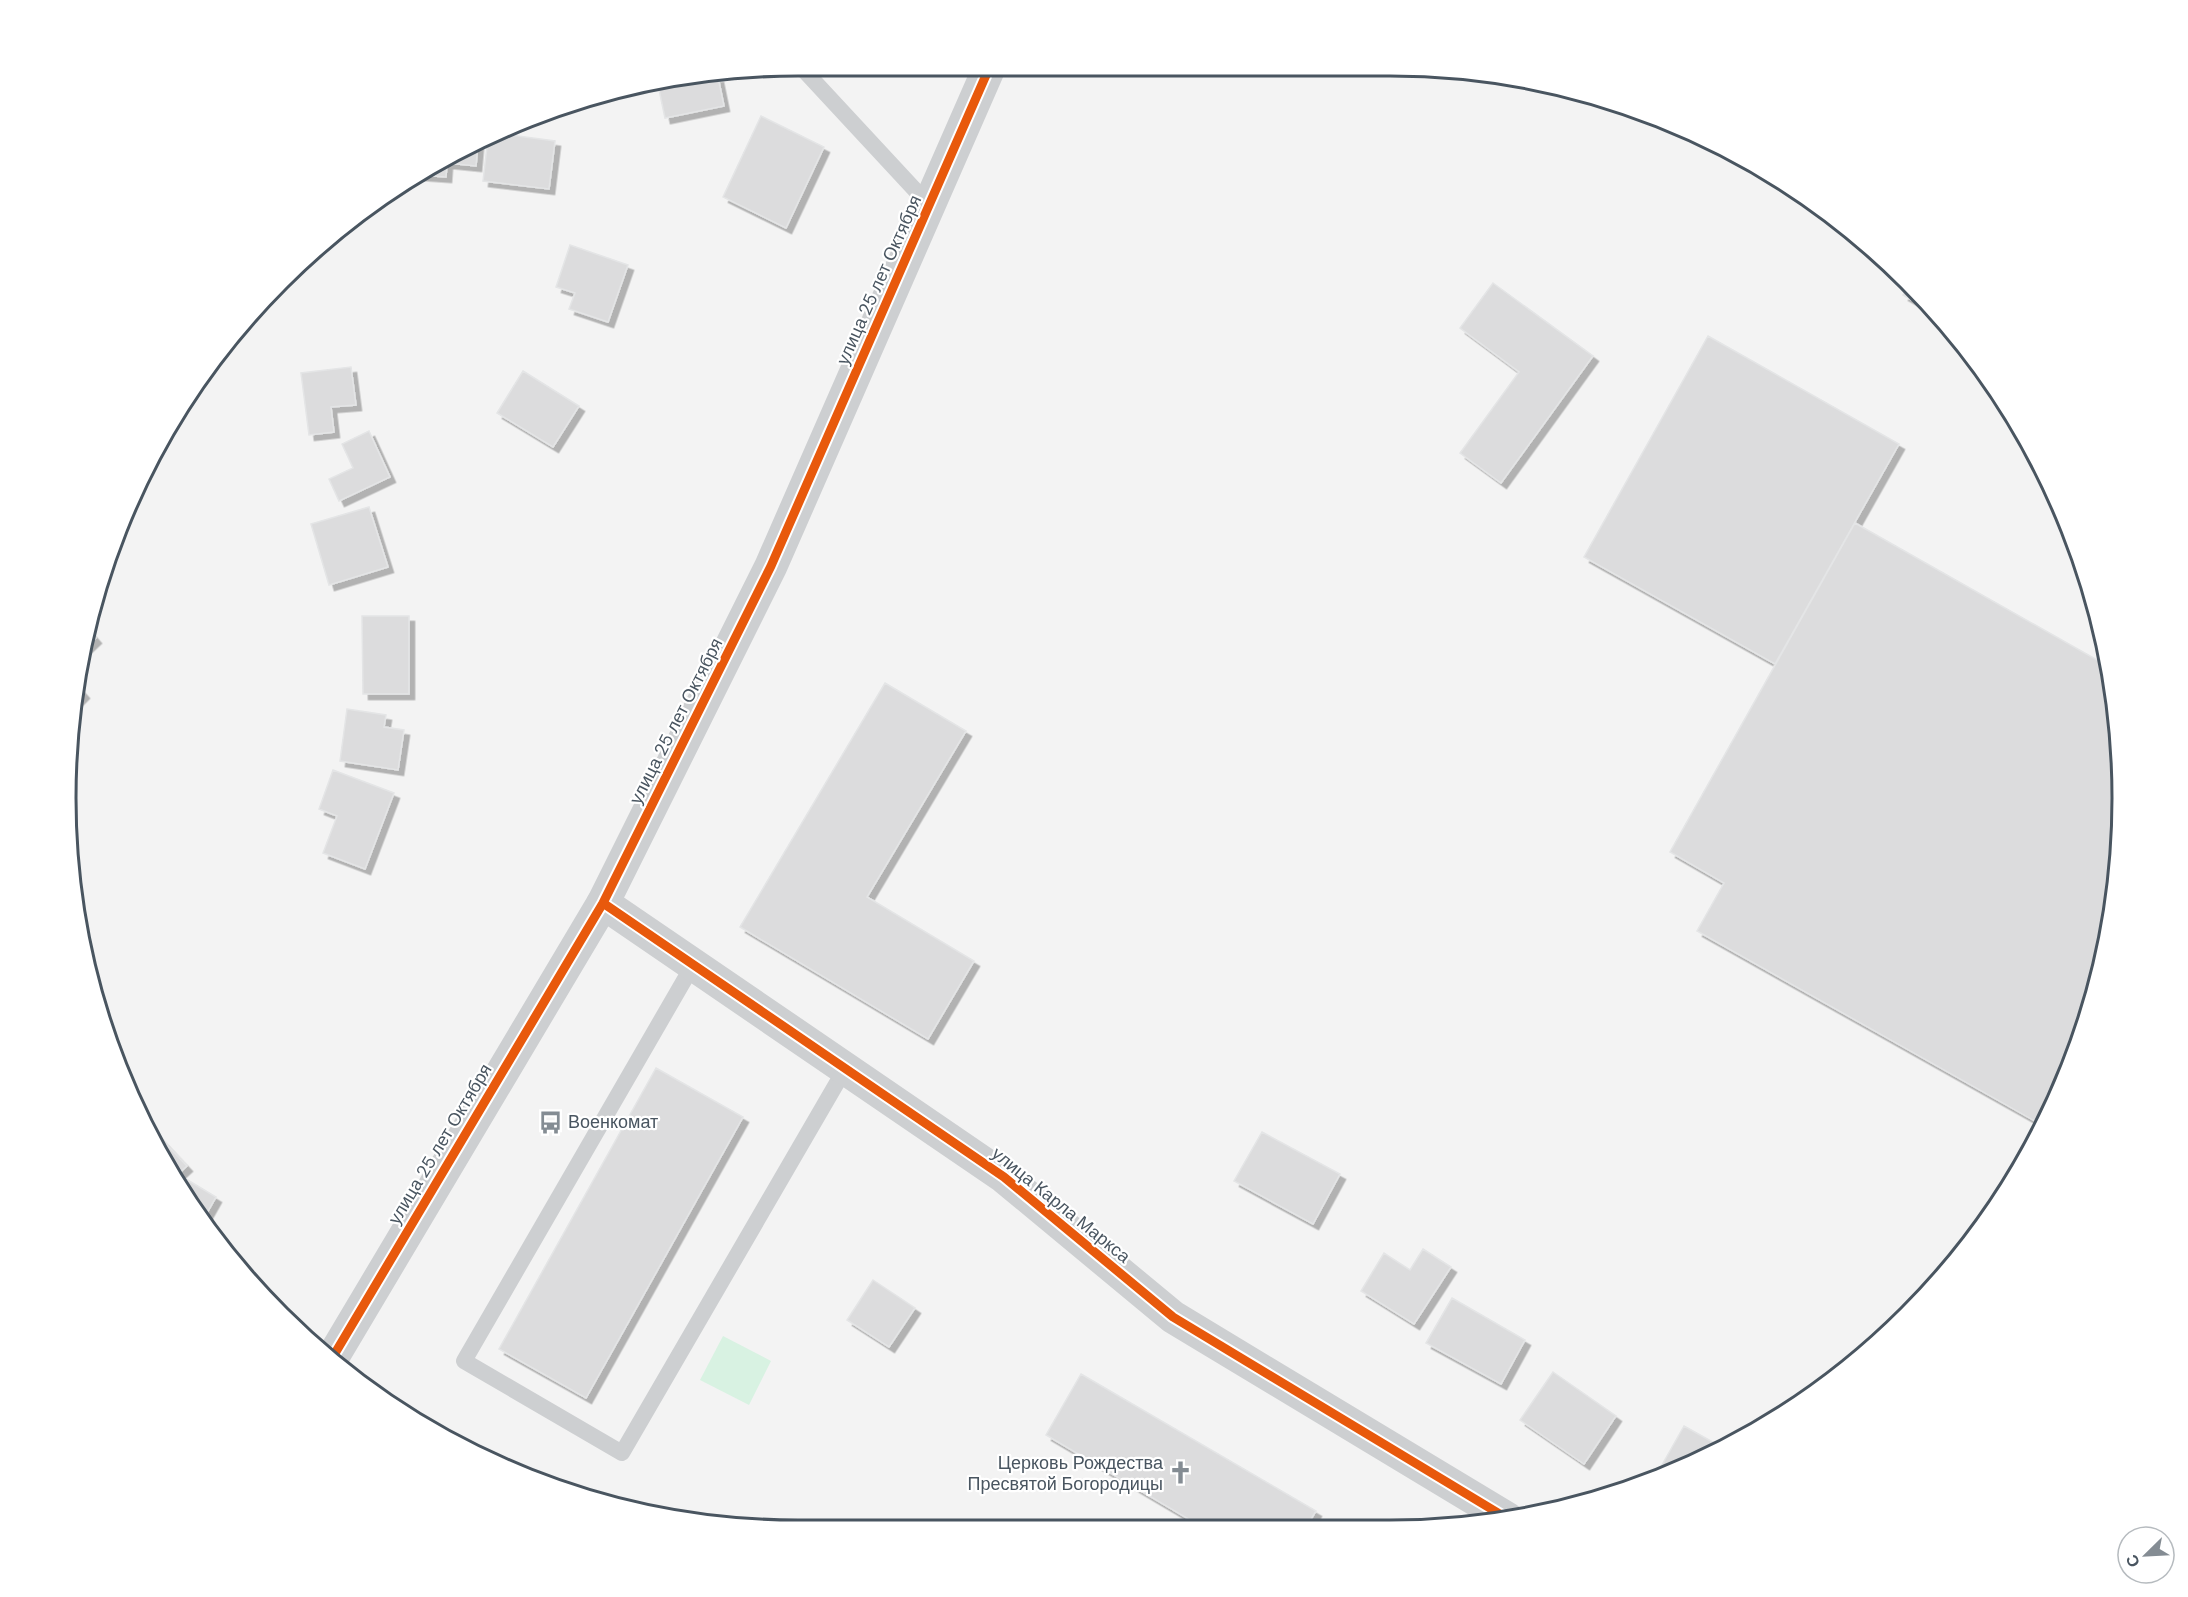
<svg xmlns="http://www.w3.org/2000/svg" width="2188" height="1597" font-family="'DM Sans',sans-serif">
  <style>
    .green { fill: #d8f2e2 }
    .building { fill: #dcdcdd; stroke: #e4e5e6; stroke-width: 1.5; filter: url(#shadow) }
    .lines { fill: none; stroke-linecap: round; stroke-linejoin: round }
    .service { stroke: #cdcfd1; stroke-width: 16 }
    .minor { stroke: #cdcfd1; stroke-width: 33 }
    .tertiary { stroke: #cdcfd1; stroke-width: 33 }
    .cycleway-casing { stroke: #fff; stroke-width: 13 }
    .cycleway { stroke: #e8590c; stroke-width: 9 }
    .labels { text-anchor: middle; stroke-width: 4.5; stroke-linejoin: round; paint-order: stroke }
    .street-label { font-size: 18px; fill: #495560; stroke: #fff }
    .poi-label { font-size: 18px; fill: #495560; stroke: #fff; text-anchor: start }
    .rim { fill: none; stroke: #495560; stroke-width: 3 }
  </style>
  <defs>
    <filter id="shadow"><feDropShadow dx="5.5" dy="5.5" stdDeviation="0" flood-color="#0004"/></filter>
  </defs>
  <rect width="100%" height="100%" fill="#f3f3f3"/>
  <path class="green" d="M723,1336L771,1361L749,1405L700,1380Z"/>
  <path class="building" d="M718,77L724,106L665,118L658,85Z
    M761,116L824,147L786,228L723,197Z
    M496,133L555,141L549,189L483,181L488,138Z
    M478,143L476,166L447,163L446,177L418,175Z
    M570,245L628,265L608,322L569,309L575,293L556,287Z
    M1493,283L1593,356L1501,483L1460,453L1519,372L1460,328Z
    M1909,286L1933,312L1903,295Z
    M1708,336L1899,444L1775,664L1584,557Z
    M351,367L356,405L331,407L334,432L309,435L301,373Z
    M523,371L579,406L553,447L497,413Z
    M369,431L390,477L339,501L329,479L353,468L342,444Z
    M369,507L388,567L329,585L311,524Z
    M1855,523L2106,665L2120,750L2116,894L2083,1034L2042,1125L1697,931L1724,883L1670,852Z
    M362,616H409V694H363Z
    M89,630L96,638L81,652Z
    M885,683L966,731L867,897L974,961L928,1039L740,927Z
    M77,685L84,693L76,701Z
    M347,709L386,715L384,727L404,730L398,770L340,761Z
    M333,770L394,793L365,869L323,853L337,816L319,809Z
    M656,1068L743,1117L586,1398L499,1349Z
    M150,1127L187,1166L177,1175Z
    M1262,1132L1340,1174L1313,1224L1234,1181Z
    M186,1179L216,1197L203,1220L183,1185Z
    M1423,1249L1451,1267L1414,1324L1361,1291L1384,1253L1410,1270Z
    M873,1280L915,1308L889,1347L847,1320Z
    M1452,1298L1525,1340L1501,1384L1426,1343Z
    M1553,1372L1616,1416L1584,1464L1520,1420Z
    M1081,1374L1316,1511L1307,1526L1202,1527L1046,1435Z
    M1684,1426L1720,1446L1670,1475L1654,1479Z"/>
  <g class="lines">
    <path class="service" d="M800,66L929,205
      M693,965L464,1361L622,1453L845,1069"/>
    <path class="minor" d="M603,903L1004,1177L1173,1317L1508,1519"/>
    <path class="tertiary" d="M331,1360L603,903L771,566L990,66"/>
    <defs>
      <path id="cycleway" d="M603,903L1004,1177L1173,1317L1508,1519
        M331,1360L603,903L771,566L990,66"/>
    </defs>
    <use href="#cycleway" class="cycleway-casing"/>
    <use href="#cycleway" class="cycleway"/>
  </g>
  <defs>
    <symbol id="bus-bare" viewBox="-9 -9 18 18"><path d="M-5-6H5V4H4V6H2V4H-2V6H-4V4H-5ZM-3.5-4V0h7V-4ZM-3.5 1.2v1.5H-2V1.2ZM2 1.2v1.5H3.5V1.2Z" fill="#848c93" stroke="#fff" stroke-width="2.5" paint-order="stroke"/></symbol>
    <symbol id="church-bare" viewBox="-9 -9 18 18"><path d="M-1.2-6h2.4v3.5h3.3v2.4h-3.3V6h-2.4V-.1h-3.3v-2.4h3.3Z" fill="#848c93" stroke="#fff" stroke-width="2.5" paint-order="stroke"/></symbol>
  </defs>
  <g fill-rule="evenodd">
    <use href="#bus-bare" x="534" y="1106" width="33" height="33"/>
    <use href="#church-bare" x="1164" y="1456" width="33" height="33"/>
  </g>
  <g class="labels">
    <g class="street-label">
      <text transform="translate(879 280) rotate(-66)" y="6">улица 25 лет Октября</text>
      <text transform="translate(676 721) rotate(-63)" y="6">улица 25 лет Октября</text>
      <text transform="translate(440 1144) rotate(-59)" y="6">улица 25 лет Октября</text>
      <text transform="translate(1061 1205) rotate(39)" y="6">улица Карла Маркса</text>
    </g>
    <g class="poi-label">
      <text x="568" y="1128">Военкомат</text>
      <text x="1163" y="1469" text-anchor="end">Церковь Рождества<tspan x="1163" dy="21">Пресвятой Богородицы</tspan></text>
    </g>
  </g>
  <path d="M0 0H2188V1597H0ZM798 76H1390A722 722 0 0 1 2112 798V798A722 722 0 0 1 1390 1520H798A722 722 0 0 1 76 798V798A722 722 0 0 1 798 76Z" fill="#fff" fill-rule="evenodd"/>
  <path class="rim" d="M798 76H1390A722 722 0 0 1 2112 798V798A722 722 0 0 1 1390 1520H798A722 722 0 0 1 76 798V798A722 722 0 0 1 798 76Z"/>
  <g transform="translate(2146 1555) rotate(246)"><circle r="28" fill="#ffffff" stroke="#b6bbbf" stroke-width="1.5"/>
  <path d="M0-4.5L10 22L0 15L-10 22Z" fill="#848c93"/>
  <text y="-9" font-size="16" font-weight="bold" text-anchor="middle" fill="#495560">С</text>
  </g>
</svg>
